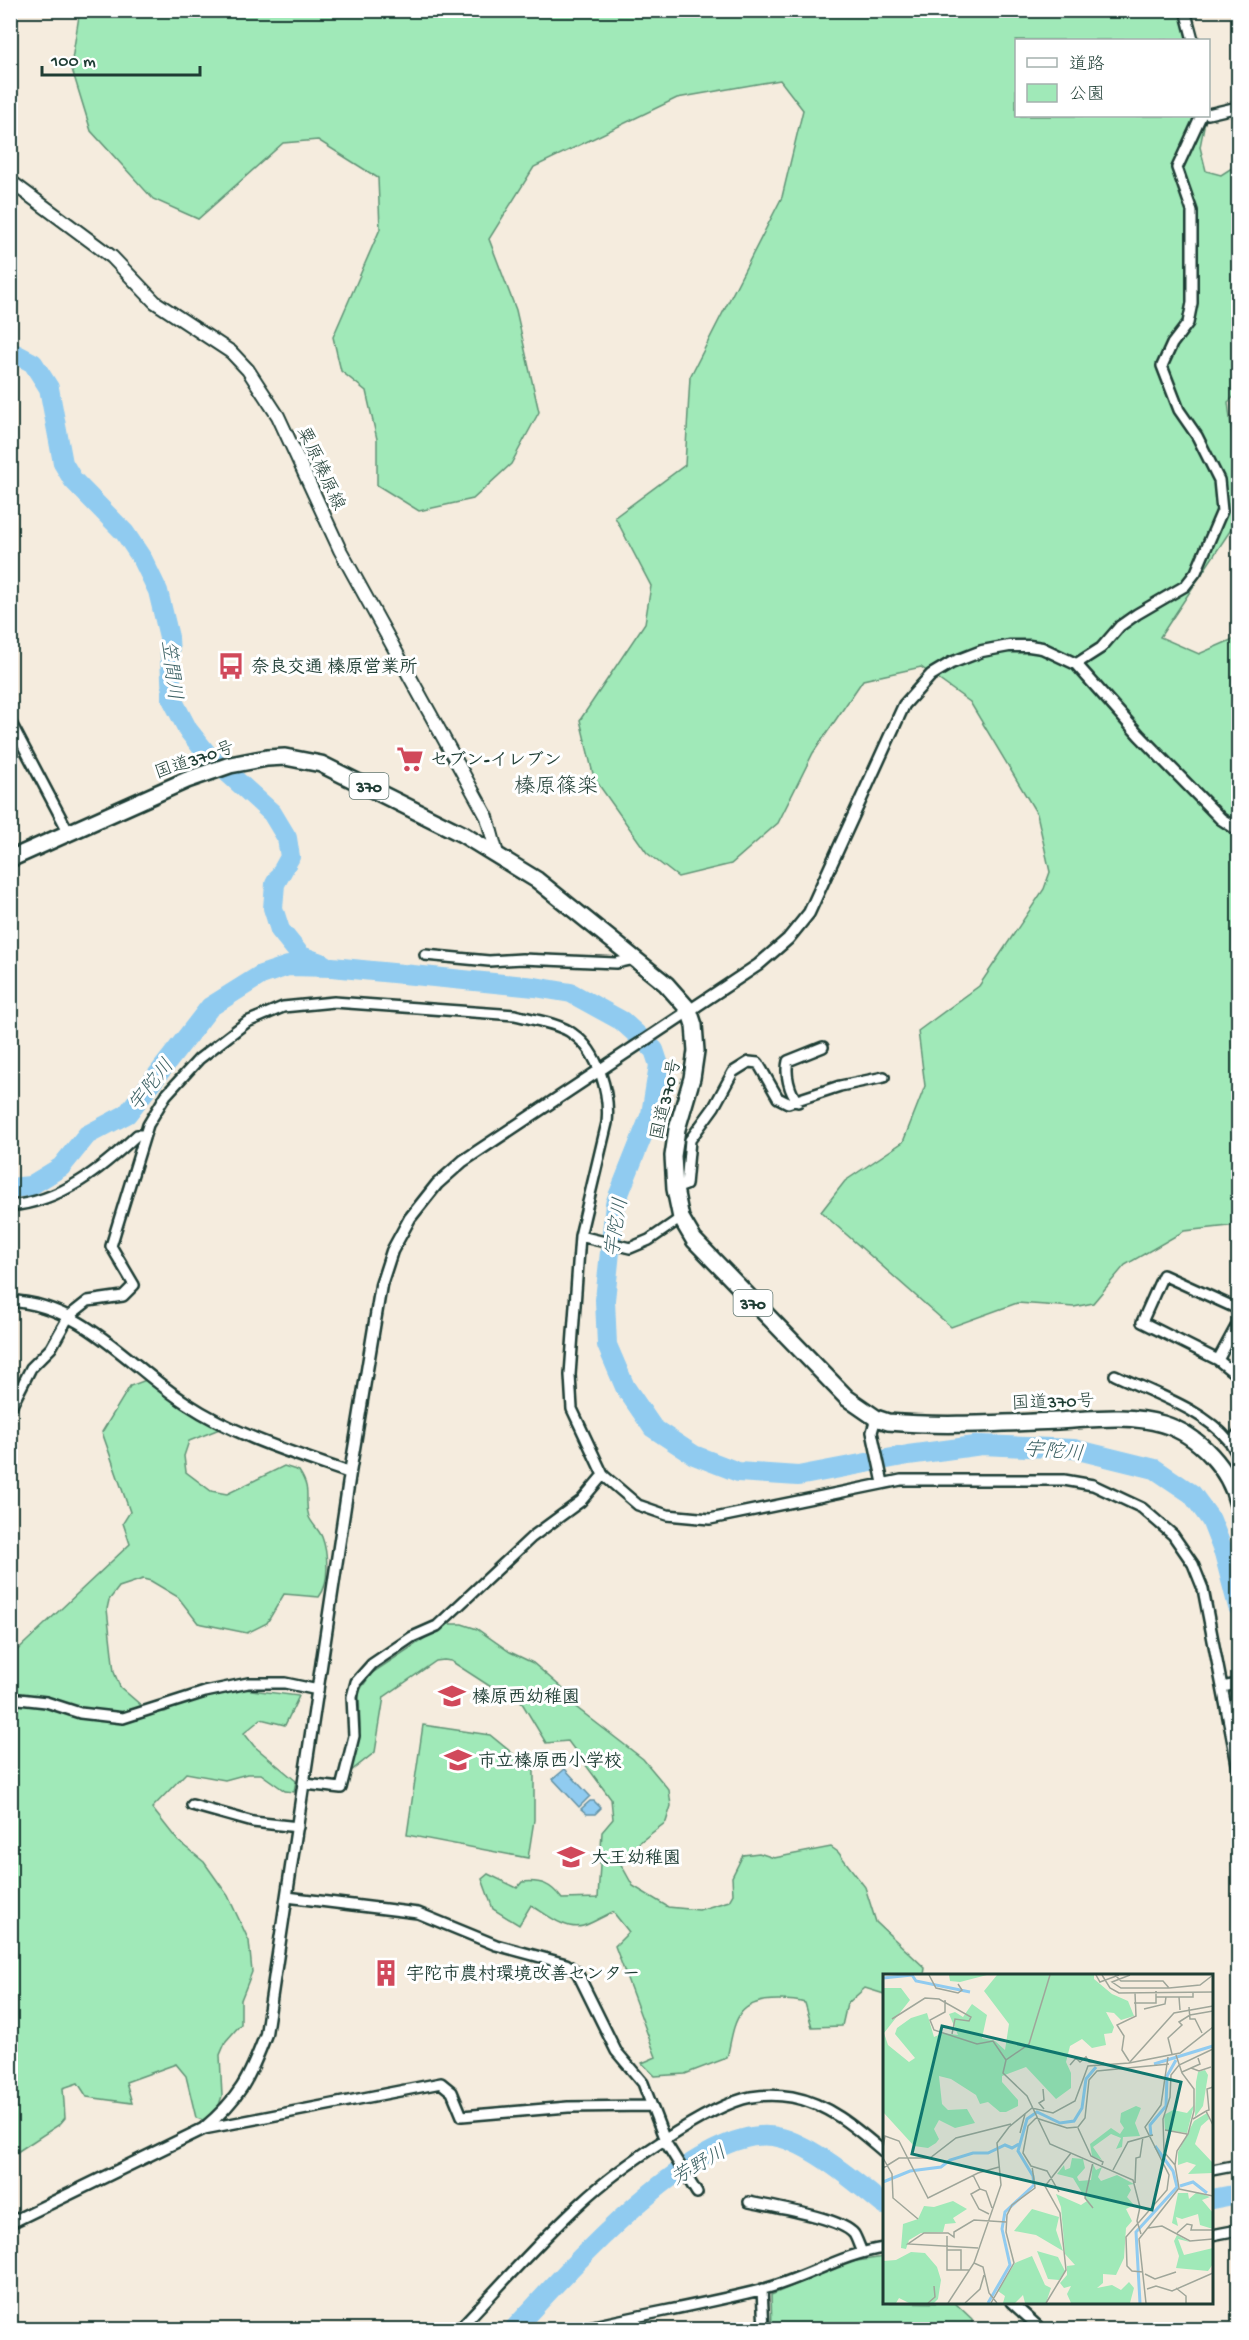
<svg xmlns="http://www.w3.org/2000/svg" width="1249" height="2340" font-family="'Gochi Hand','Klee One',sans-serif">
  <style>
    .green { fill: #a0e9b8; stroke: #609376; stroke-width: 1.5 }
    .water { fill: #90cbf0; stroke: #6392a5; stroke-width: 1.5 }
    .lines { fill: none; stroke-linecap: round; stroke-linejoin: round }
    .river { stroke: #90cbf0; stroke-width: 20 }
    .minor-casing { stroke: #1f3d34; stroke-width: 14 }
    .tertiary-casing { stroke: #1f3d34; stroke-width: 15 }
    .secondary-casing { stroke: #1f3d34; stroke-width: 16 }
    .trunk-casing { stroke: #1f3d34; stroke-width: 20 }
    .minor { stroke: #fff; stroke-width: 9 }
    .tertiary { stroke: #fff; stroke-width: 10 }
    .secondary { stroke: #fff; stroke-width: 12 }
    .trunk { stroke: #fff; stroke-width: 15 }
    .labels { text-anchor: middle; stroke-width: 6; stroke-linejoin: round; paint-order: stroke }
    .shield { fill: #fff; stroke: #627771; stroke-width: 1.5 }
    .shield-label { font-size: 16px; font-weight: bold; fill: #1f3d34 }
    .street-label { font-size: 18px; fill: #1f3d34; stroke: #fff }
    .poi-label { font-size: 18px; font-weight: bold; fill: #1f3d34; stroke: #fff; text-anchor: start }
    .water-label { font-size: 20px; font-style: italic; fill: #3b6063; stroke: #fff }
    .quarter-label { font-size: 21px; fill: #1f3d34; stroke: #fff }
    .inset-river { fill: none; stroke: #90cbf0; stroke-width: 3 }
    .inset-road { fill: none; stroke: #9fa69a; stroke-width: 1.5 }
    .view { fill: #0f766e; fill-opacity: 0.15; stroke: #0f766e; stroke-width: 3 }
    .inset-edge { fill: none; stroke: #1f3d34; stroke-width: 3 }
  </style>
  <rect width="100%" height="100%" fill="#f5ecde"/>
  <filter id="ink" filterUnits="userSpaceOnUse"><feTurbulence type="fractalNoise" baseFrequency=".0167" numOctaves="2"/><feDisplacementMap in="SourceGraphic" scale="12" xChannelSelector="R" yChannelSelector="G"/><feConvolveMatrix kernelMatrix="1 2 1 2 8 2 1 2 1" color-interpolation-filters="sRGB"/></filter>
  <g filter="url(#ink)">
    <path class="green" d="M80,10L1181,11L1196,40H1016V116H1206L1200,147L1206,171L1221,175L1238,164V393L1228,402L1238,486V501L1232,528L1160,637L1199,654L1238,637V1225L1184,1231L1125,1265L1093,1303L1074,1307L1017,1303L951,1327L821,1212L845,1181L903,1142L925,1086L918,1031L979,986L1044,889L1050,872L1037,814L970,702L921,667L863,680L813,753L778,823L731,864L678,877L647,853L594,778L580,720L645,623L651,586L615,517L685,465L690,377L782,197L803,110L780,80L677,98L534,167L489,239L516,310L539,412L511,464L473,499L419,511L377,485V439L366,391L341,371L333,337L380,229L378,178L318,140L283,143L198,219L153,199L91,131L71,66Z
      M146,1380L154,1383L222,1428L189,1441L184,1456L186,1472L211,1491L227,1494L284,1466L299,1471C313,1492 303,1498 309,1517C312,1524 319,1530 322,1537C328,1553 330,1584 319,1597L284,1594L267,1623L247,1633L198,1623L178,1597L151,1581L143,1579L119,1587L109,1600L107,1609L114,1672L120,1687L149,1712H165L220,1686L299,1696L285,1725L261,1719L244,1733L254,1746L296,1781L294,1792L285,1791L261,1774H247L225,1780L186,1773L152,1808L178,1841L204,1862L228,1896L249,1941L252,1972L241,2000V2024L226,2041L220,2055L222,2096L217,2111L203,2120L196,2118L186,2076L176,2064L126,2082L132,2103L87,2097L78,2083L63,2088L65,2118L60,2124L11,2156V1656L130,1544L123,1523L130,1512L102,1432L130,1386Z
      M446,1624H462L477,1629L510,1652L533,1663L570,1695L577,1708L643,1759L669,1790L671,1806L666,1822L618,1859L633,1886L668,1907L699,1910L729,1901L733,1894L732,1877L743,1855L759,1853L774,1858L831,1847L838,1852L865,1887L876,1922L925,1968L924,1975L884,1976V1994L865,1988L847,2004L842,2026L812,2027L805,2003C796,2000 787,2000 778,2000C734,2000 735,2023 727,2058L685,2074L655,2076L642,2063L656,2057L615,1946L629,1932L613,1912C603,1916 593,1923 583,1926C565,1931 545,1913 531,1905L519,1925L493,1909L482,1879L488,1874L517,1888L522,1882C541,1880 551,1884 562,1899L598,1898L602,1832L613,1819L611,1799L568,1741L546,1743L513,1688L491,1687L451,1661L444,1660L436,1661L384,1697L375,1752L351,1771L360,1730L359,1691L372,1673Z
      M423,1725L490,1735L534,1771V1820L528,1858L407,1835Z
      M884,2257V2302L955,2303L972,2319V2329H772L771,2295L850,2262Z"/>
    <path class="water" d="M565,1769L590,1796L579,1807L553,1779Z
      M590,1801H594L601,1808L595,1814H587L581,1809Z"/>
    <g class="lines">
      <path class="river" d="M10,351L33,363L49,388L63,463L73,480L125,533L143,560L158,591L169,637L172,699L188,730L207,754L272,813L287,838L290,857L275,884L273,908L280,930L301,956L323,964
        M10,1188L30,1186L61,1167L87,1135L127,1114L210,1007L261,975L288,966L332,967L535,987L571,993L622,1021L654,1050L659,1065L651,1114L615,1204L605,1300L607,1345L625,1387L653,1428L694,1455L738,1472L798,1476L908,1455L982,1445L1074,1449L1155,1469L1192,1494L1211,1520L1224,1553L1238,1607
        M1212,2199L1238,2194
        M513,2330C563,2277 702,2114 782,2138C816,2148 857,2183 884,2205"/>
      <defs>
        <path id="minor" d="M1185,10L1193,40
          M1208,114L1238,107
          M1076,664L1101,648L1120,626L1137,614L1185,586L1196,572L1222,511L1219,480L1197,436L1179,410L1162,366L1172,344L1188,323L1192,303V211L1177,168L1201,116
          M10,721L68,831
          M425,955L489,961L522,959L616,963L634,959
          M798,1102C789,1092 785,1073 788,1061L823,1047
          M675,1189L686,1185L690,1140L714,1107L733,1072L749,1062L758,1063L778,1098L788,1103L840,1086L884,1077
          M10,1206C62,1201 101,1169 137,1135H145
          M580,1236L630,1248L649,1240L681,1218
          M1238,1323L1218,1360L1238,1376
          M1218,1360L1142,1322L1163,1275L1238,1309
          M1115,1375C1153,1393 1203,1409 1230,1442
          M10,1409L31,1368L51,1348L69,1316L88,1301L123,1296L134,1285L111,1246L148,1125L166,1095L199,1059L247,1022L283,1007L334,1002L515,1015C531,1019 561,1024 573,1034C599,1052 610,1094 607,1123L580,1236L570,1375L572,1409L603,1475L638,1505L667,1515L710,1519L901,1480H1064L1093,1485L1142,1508L1173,1535L1193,1564L1203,1589L1238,1769
          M876,1418L872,1432L883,1483
          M1238,1434L1230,1442L1238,1456
          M1222,1687L1238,1684
          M10,1698L46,1702L80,1713L123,1718L205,1692L248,1683H285L318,1690
          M305,1784L341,1788L354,1736L352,1697L356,1682L372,1664L412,1637L437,1626L532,1537L581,1501L603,1475
          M192,1805L253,1822L298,1827
          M287,1897L418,1913L496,1945L566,1964L577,1972L616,2051L643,2083L666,2143L697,2193
          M204,2129L441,2083L452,2092L462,2116L568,2107L651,2106
          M1212,2170L1238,2165
          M749,2202C772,2207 840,2217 854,2234C857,2239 859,2246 862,2252
          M1212,2235L1238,2230
          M762,2289L764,2330
          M1011,2302L1042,2330
          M458,2330C499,2287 538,2242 582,2202C615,2171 708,2105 751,2097C763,2095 780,2095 792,2097C829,2104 857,2129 884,2152
          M576,2330C638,2315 702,2305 764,2289C806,2278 842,2254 884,2248"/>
        <path id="tertiary" d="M10,1301C83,1304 129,1366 186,1403C236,1436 293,1453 350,1473
          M10,2223L203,2129C240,2098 249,2079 266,2034L350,1473L381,1285L392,1251L410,1218L437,1184L463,1161L758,965L788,939L809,913L904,705L931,675L951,663L982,651L1009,646H1029L1042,648L1076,664L1139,735L1221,819L1238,830"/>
        <path id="secondary" d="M10,181L112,257L155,302L231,352L248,370L278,416L340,550L487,817L497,854"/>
        <path id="trunk" d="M10,859L187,780L230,765L267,758L285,757L321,764L462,834L537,880L666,984L689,1010L694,1025L696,1051L692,1078L677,1129L673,1156L675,1189L681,1218L694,1240L847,1398L876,1418L888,1422C944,1427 1002,1423 1058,1421C1093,1419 1129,1414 1163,1424C1199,1435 1230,1469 1238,1505"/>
      </defs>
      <use href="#minor" class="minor-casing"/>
      <use href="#tertiary" class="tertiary-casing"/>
      <use href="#secondary" class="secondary-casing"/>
      <use href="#trunk" class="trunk-casing"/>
      <use href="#minor" class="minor"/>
      <use href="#tertiary" class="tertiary"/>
      <use href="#secondary" class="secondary"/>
      <use href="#trunk" class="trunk"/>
    </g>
  </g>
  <defs>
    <symbol id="bus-bare" viewBox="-9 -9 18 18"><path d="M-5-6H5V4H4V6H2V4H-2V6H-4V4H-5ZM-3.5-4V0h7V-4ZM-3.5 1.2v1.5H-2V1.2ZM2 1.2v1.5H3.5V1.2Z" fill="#d1495b" stroke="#fff" stroke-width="2.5" paint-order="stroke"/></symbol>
    <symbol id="supermarket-bare" viewBox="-9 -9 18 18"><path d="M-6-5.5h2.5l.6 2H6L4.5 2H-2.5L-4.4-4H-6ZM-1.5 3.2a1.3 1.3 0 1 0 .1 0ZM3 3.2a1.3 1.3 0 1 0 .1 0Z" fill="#d1495b" stroke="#fff" stroke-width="2.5" paint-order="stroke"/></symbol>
    <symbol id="school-bare" viewBox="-9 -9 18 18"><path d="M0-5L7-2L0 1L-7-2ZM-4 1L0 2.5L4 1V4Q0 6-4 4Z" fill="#d1495b" stroke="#fff" stroke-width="2.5" paint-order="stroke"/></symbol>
    <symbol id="building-bare" viewBox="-9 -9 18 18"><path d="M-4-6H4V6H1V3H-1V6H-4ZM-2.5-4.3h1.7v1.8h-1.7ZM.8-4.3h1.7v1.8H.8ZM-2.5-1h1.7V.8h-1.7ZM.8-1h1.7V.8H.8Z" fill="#d1495b" stroke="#fff" stroke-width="2.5" paint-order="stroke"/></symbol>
  </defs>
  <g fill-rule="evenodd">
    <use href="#bus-bare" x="212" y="647" width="38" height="38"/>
    <use href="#supermarket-bare" x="391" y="740" width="38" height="38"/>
    <use href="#school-bare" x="433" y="1677" width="38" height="38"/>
    <use href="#school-bare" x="439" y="1741" width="38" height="38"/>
    <use href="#school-bare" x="552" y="1838" width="38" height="38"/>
    <use href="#building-bare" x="367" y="1954" width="38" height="38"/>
  </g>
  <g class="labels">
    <g class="shield">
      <rect x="349.5" y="773" width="39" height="26" rx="4.5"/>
      <rect x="733.5" y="1290" width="39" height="26" rx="4.5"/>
    </g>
    <g class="shield-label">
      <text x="369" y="792">370</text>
      <text x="753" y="1309">370</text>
    </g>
    <g class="street-label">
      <text transform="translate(322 468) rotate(65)" y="6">粟原榛原線</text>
      <text transform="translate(194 759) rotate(-19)" y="6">国道370号</text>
      <text transform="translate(665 1099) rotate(-77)" y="6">国道370号</text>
      <text transform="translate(1053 1401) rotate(-2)" y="6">国道370号</text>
    </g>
    <g class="poi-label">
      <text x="251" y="672">奈良交通 榛原営業所</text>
      <text x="430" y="765">セブン-イレブン</text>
      <text x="472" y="1702">榛原西幼稚園</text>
      <text x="478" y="1766">市立榛原西小学校</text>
      <text x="591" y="1863">大王幼稚園</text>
      <text x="406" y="1979">宇陀市農村環境改善センター</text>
    </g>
    <g class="water-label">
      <text transform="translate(173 670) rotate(83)" y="7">笠間川</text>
      <text transform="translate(150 1084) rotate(-52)" y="7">宇陀川</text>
      <text transform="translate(615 1227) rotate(-81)" y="7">宇陀川</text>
      <text transform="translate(1054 1450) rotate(5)" y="7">宇陀川</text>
      <text transform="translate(698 2164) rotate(-30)" y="7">芳野川</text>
    </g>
    <g class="quarter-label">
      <text x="556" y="792">榛原篠楽</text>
    </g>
  </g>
  <g transform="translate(883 1974)">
    <rect width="330" height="330" fill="#f5ecde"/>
    <path d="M66,1H104L77,8L67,7ZM114,1H211V5L229,20L245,27L251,42L238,46L231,39L223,38L231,53L229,59L221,60L223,71L209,74L199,65L187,72L183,88L188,99V114L173,125L143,93L119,102V108L135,126V132L123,138H117L105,128L97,130L93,121L68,105L56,102L59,130L65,136L84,135L92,149L72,154L56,146L51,155L56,165L53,169L45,174L31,172L0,138V14H18L27,26L1,59L5,71L26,88L32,84L12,60L14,54L28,44L44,39L51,63L60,59L75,61L66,40L72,38L80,43L89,30L104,41L99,64L112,67L122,76L126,50L101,17ZM322,96L325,101L320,132L312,143L313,108L315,98ZM311,131L304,159L282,156L281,141L290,136L304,139ZM253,132L258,134L252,149L257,162L240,163L239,173L233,175L238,164L228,160L210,173L219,186L209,182L207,170L228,154L237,160L241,154L237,148L238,139ZM324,139L326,145L318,152L312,170L329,188L330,199L305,200L313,191L304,188L295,191V178L311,147ZM189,184L200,185L202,194L194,203L196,207L208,206L210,190L213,196L219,193L215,203L218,207L234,201L251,210L245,211L248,216L244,223L251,231L243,235L249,247L243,254L241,284L233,301L220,300V309L214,314L229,311L238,316L246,308L251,314L247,329H188L184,320L188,312L181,314L177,309L184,301V292L192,291L182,280L178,233L173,220L198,231L204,227L190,204L174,200L181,191L182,196L187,194ZM314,218L327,223L319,226L330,239V255L317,251L315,240L299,245L293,243L295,252L289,249L295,219H305L306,225ZM70,227L84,235L70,244L73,249L62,250L60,258L38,259L26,266L23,275L18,274L20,250L35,245L41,232L51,233ZM149,235L176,243L173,256L180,277L153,261L131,257ZM294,261L307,268L295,265L301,281L330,274V290L325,297L293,294L296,282L291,267ZM154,277L175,283L182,297L176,306L165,305ZM28,278L42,279L54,293L58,306L55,325L51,329H26L16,324L13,329H0V287L13,286ZM149,282L162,311L168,314L163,329H142L140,321L132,329H120L122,322L115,317L132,289Z" fill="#a0e9b8"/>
    <path class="inset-river" d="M0,4L29,1L33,7L87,18M271,90L330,72M268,162L267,151L283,132L284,102L293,86M0,208L27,197L58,193L67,186L90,179H105L122,171L129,174L136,170M297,212L310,208L324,219M105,329L127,291L119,255L122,238L151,211L150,202L135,177L144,145L154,138L177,149L191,147L199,134L203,105L213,93M257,329L253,258L294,213L290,197L272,172"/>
    <path class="inset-road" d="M46,1L53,14L75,19L79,16L75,10M167,1L146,70L123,86L120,99L144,122L167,170L250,206L257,233L254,247L258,260M213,1L217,8L236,1M219,1L227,14L236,19L330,18M232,1L238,7H280L286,14M247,1L229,8L238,14H286L317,11L330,1M273,23H296M62,26V38L47,46L51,56L94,70L110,67L123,86M251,29H273V17M306,33L307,45H312L319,59M261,35L282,30L283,23M297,36L296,23H310V18M9,45L42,24L56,25L88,43L86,47L72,45L69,60M289,80L285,64L299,51L296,48L307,41L330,37M246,87L239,76L241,62L234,51L253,42L252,19M246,89L297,79L330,53M187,91L193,84L197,88L203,83L206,88L221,89M308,94L316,97L328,93M299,98L317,90L315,84M160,115L161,126L156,129L161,135M323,137L326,136L324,115L330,113M153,144L184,154L195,153L202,144L206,106L214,97L286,90M153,144L145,152L140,179L148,192L164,197L176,218M310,145L323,137L330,151M195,154L208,182L220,188L219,191M282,156L304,160M137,159L142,140M0,174L2,162L16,167L45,224L95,199L116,193M0,184L9,200L10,224L35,245M292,191L281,178L280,145L287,123L288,101L296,91L330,75M0,194L16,184H47L73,164L128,150M230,196L245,168L270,161M90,201L97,215L103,217L109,234M252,209L253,184L257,183L260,163M97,215L88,220L96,235L106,240M296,215L330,222M210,234L202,224L210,188M265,254L279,252L307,267L330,265M294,259L304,250L309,251L308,256H330M64,262V296H86M95,274L25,270L41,259H65L71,263V258L91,246L123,248M64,276H78V296M91,289L100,293L106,319L114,329M260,298L249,297L244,292L243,263L284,216L286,201L262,153L278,131L285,83M262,300L272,305L293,298M293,314L303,322V329M264,315L273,312L289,317L330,299M45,329L52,323L51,312M65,329L91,289L118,211L114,169L126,153L149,134L170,139L192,127L205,92L246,89L291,39L330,32M82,329L97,315L101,301M108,329L131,289L123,258L124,241L129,231L152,214L149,192M163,329L183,296L177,239L162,212L188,179M263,329L256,265L296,214L292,191L294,177L305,160L311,137V115L299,99L293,81"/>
    <path class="view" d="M59,52L298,108L269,236L29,180Z"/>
    <rect width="330" height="330" class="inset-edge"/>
  </g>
  <rect width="1249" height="2340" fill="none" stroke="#fff" stroke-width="36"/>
  <rect x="18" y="18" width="1213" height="2304" fill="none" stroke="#1f3d34" stroke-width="2" filter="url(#ink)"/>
  <rect x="1015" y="39" width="195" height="78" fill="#ffffff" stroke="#a5b1ae" stroke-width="1.5"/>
  <rect x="1027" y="58" width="30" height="9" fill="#ffffff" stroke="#a5b1ae" stroke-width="1.5"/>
  <text x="1069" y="69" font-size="18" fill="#1f3d34">道路</text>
  <rect x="1027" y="84" width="30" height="18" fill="#a0e9b8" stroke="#a5b1ae" stroke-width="1.5"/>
  <text x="1069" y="99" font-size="18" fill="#1f3d34">公園</text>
  <path d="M42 66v9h158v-9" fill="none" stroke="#1f3d34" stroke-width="3"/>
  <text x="51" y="66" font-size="18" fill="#1f3d34" stroke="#ffffff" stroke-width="4.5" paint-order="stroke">100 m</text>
</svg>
